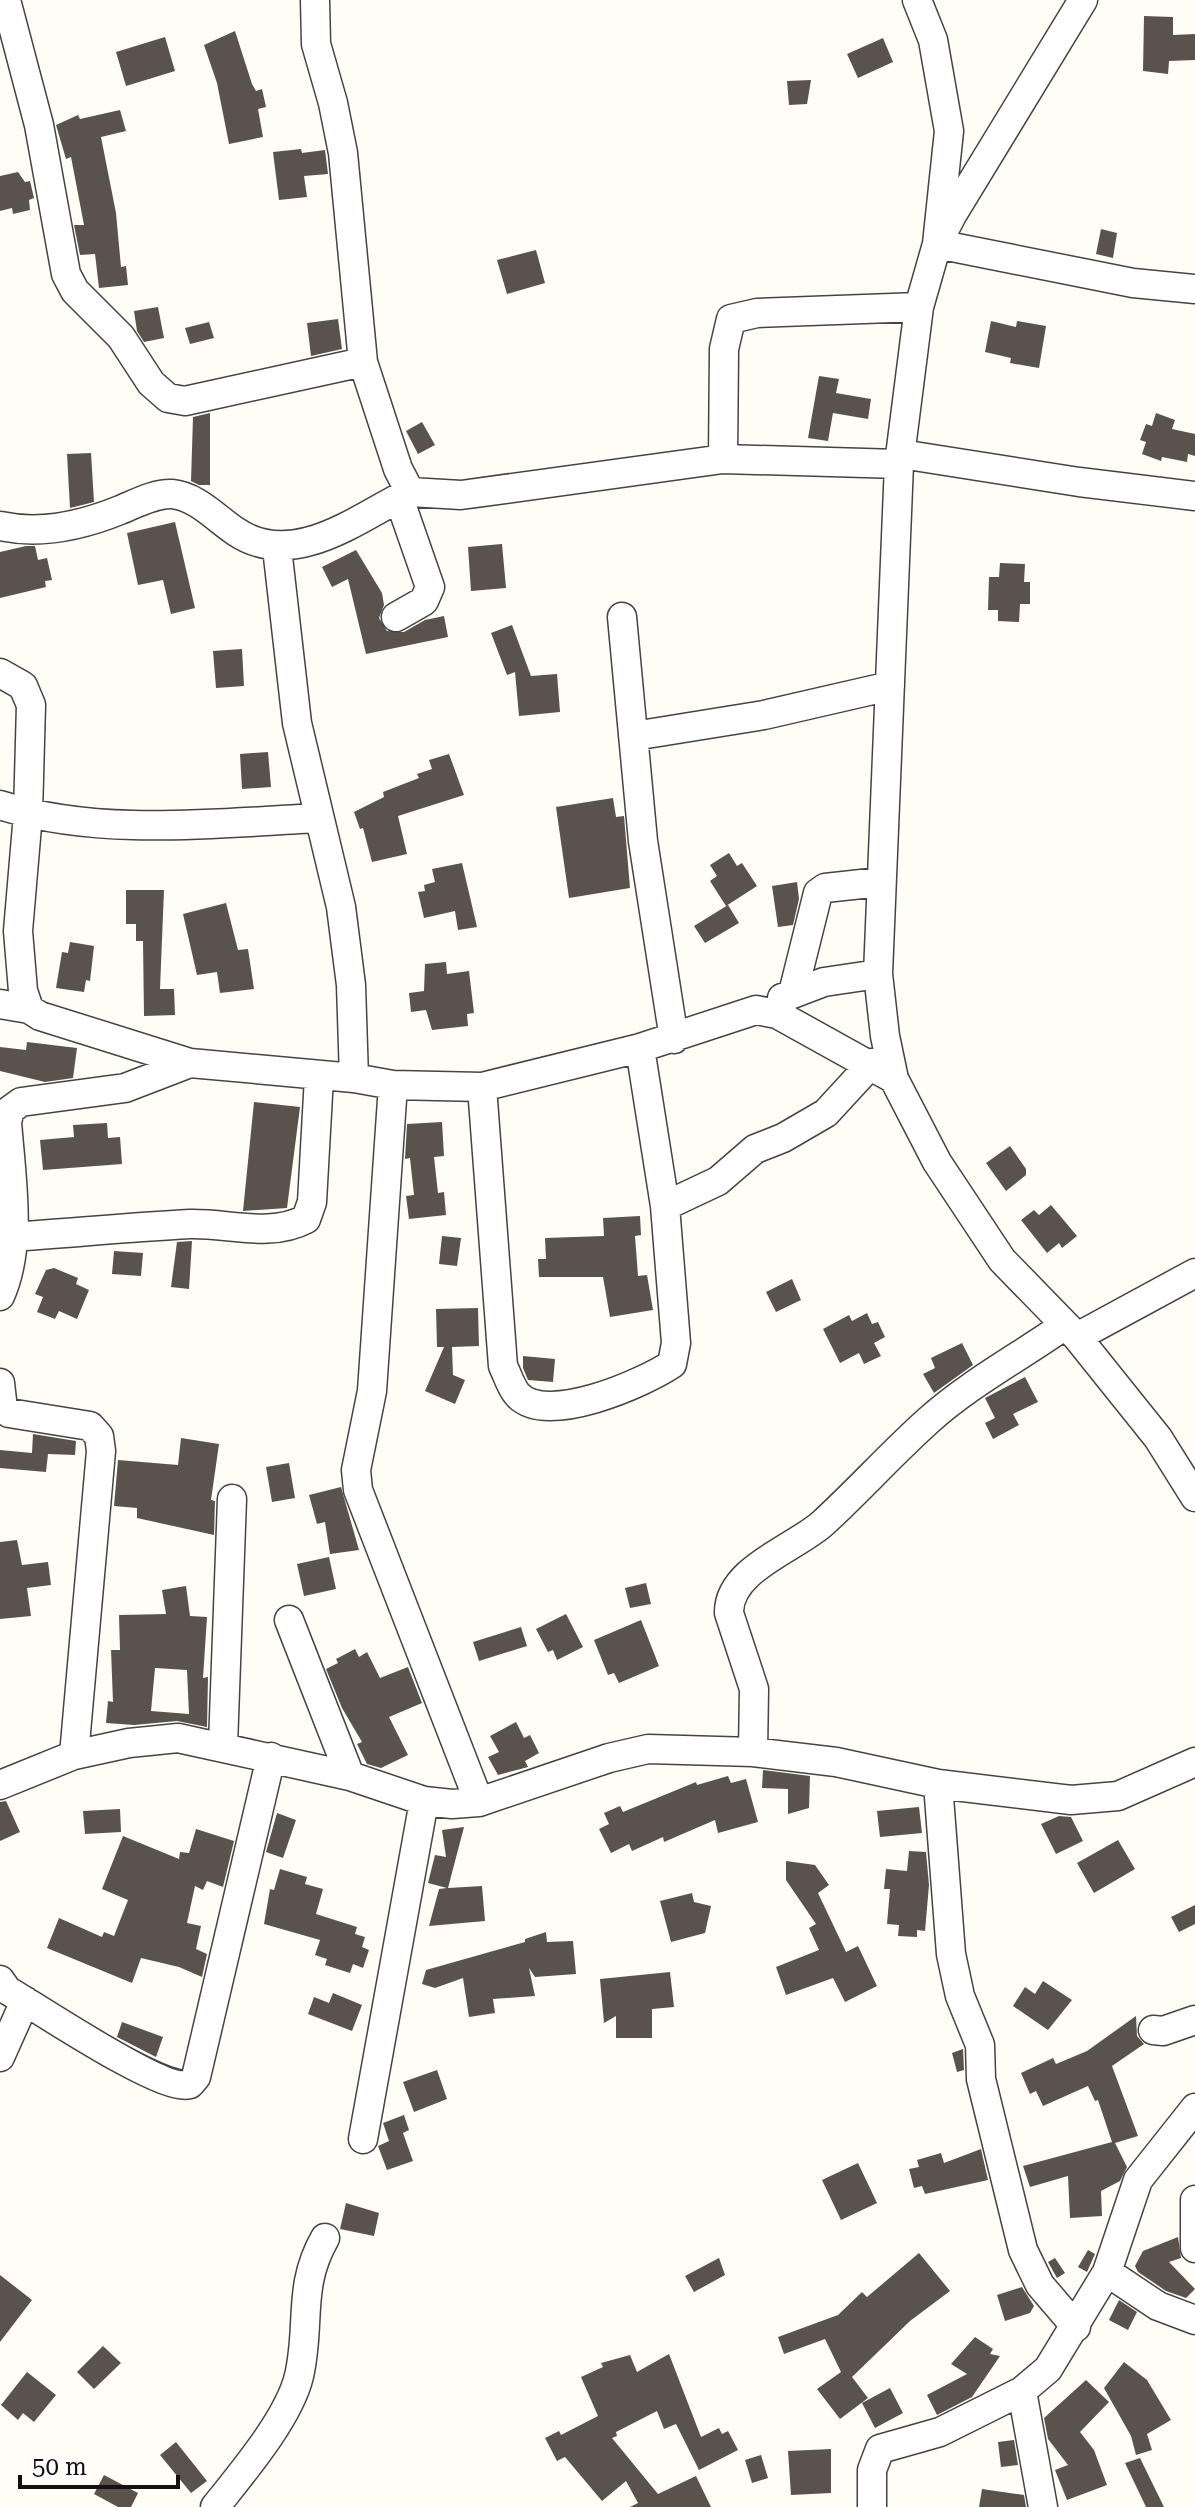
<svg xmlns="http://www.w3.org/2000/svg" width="1195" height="2507" font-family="'Roboto Serif',serif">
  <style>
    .building { fill: #5a524d; fill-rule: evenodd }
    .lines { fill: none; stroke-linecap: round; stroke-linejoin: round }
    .minor-casing { stroke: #444; stroke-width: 31 }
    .minor { stroke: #fff; stroke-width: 28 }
  </style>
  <rect width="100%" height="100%" fill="#fffdf5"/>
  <path class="building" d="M1144,16L1173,17V35L1195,34V60L1169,61L1168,74L1143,71Z
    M235,31L252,84L256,91L262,89L266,107L258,109L263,137L229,144L217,83L204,45Z
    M165,37L175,71L126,86L116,52Z
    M883,38L893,62L858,78L847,54Z
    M811,80L807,104L789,105L787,81Z
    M120,110L126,131L101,137L116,213L121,267L126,266L128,285L99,288L95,254L80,255L74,225H84L71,157L66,159L56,125L78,115L80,119Z
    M301,149L302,153L325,150L328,174L304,176L307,197L279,200L273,152Z
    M18,172L25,182L30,181L34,198L29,200L30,210L13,214L12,208L0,211V176Z
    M1101,229L1117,233L1113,258L1096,254Z
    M536,250L545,283L507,294L497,260Z
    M158,307L164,338L144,342L137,331L134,311Z
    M338,319L342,349L311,356L307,323Z
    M991,321L1016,327L1017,321L1046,326L1039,368L1010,363L1011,358L985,352Z
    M209,322L214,338L190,344L185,328Z
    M819,376L839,379L836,393L871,399L868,419L833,413L828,441L808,438Z
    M210,413V485H199L191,481L193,417Z
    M1156,413L1175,420L1172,429L1195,434V456L1188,454L1187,462L1162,457L1161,461L1142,454L1146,442L1140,440L1146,424L1152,426Z
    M422,422L435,445L418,454L406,431Z
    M91,453L94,502L70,508L67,454Z
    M175,522L195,608L171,614L163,580L138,585L127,533Z
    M502,544L506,588L471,591L468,547Z
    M26,546H35L38,560L47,558L52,580L45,581L46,587L0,598V552Z
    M356,550L382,593L384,605L379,618L387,631L404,632L425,620L444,616L448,637L366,654L348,579L332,587L322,567Z
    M1000,563L1025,564L1024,582H1030V604H1020L1019,622L998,621V610H988L989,577H999Z
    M512,625L531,676L557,674L560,712L519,716L515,672L507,675L491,633Z
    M242,649L244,686L216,688L213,651Z
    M268,752L271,787L242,789L240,754Z
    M449,754L464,795L398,816L407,854L372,862L363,828L360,829L354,812L384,797L383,792L419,778L417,774L432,769L429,760Z
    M613,798L616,817L624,816L630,888L569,898L556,807Z
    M729,853L737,866L742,863L757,886L726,906L710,881L717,876L710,865Z
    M462,863L477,927L458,930L455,911L424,918L418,892L425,891L424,885L435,882L432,869Z
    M797,882L799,899L793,925L778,927L772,886Z
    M126,890H164L160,989H174L175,1015L144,1016L143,941H136V924H126Z
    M226,903L238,950L248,949L254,989L220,993L217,972L197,975L183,914Z
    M728,905L739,923L705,943L694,926Z
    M70,942L94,946L90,981L86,980L84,992L56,988L62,952L68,953Z
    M446,962L447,974L469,971L474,1013L467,1014L468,1026L432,1030L426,1010L411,1012L409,993L424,991L425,964Z
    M27,1042L77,1048L73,1078L45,1082L0,1071V1047L26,1050Z
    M254,1102L300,1107L287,1208L243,1211Z
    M442,1122L444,1156L434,1157L438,1193L444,1192L446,1215L409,1219L406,1196L414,1195L410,1158L405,1159L407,1124Z
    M107,1123L108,1138L120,1137L122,1164L43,1170L40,1140L74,1137L73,1125Z
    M1010,1146L1026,1169V1175L1006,1191L986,1163Z
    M1051,1205L1077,1236L1062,1248L1059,1243L1047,1253L1021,1220L1034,1210L1039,1215Z
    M640,1216L641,1235L635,1236L638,1276L647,1275L653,1310L610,1317L603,1277H539L538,1259H546L545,1238L604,1236L603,1218Z
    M442,1236L461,1238L457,1266L439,1264Z
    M192,1241L189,1289L171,1287L177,1242Z
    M114,1251L143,1253L141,1276L112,1274Z
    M54,1268L78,1278L76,1284L89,1290L77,1319L59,1311L55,1319L37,1312L43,1297L35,1294L46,1270Z
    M792,1279L801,1300L776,1312L766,1292Z
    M478,1308L479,1346L452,1347L453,1375L465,1380L455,1404L425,1391L444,1347H437L436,1309Z
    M867,1313L872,1324L878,1322L885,1337L874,1343L881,1356L864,1364L859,1353L840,1363L823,1329L849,1315L852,1321Z
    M962,1343L973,1365L934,1393L923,1374L935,1368L931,1358Z
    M523,1356L555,1359L553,1382L528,1380L523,1368Z
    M1025,1377L1038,1402L1013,1414L1019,1425L993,1439L985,1423L995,1418L985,1398Z
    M33,1434L76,1441L75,1455L48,1454L46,1472L0,1468V1450L32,1453Z
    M181,1438L219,1444L211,1500L215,1501L214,1535L137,1518V1508L114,1506L118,1460L178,1465Z
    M289,1463L295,1498L272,1502L266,1467Z
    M341,1487L359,1550L330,1554L325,1522L317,1524L309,1495Z
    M17,1540L22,1565L48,1562L51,1585L27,1588L31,1616L0,1619V1542Z
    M329,1557L336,1589L304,1596L297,1564Z
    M646,1583L651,1604L630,1608L625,1588Z
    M186,1586L190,1616L207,1617L203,1678L208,1677L207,1727L177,1721L134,1725L106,1723L108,1701L113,1702L111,1650H120L119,1615L166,1614L162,1590ZM155,1668L187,1670L189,1714L151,1711Z
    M566,1614L583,1647L557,1660L553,1650L548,1652L536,1629Z
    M641,1620L659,1666L619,1683L614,1673L608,1675L594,1640Z
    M521,1627L527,1646L479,1661L473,1642Z
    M355,1649L359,1657L367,1652L380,1678L408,1667L422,1703L389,1717L408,1755L381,1768L367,1764L357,1744L362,1742L342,1708L326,1669L338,1663L336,1659Z
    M516,1722L524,1738L530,1735L539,1753L525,1761L528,1767L498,1775L488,1757L499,1752L490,1736Z
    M763,1770L810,1776L809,1808L788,1814V1789L762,1788Z
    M728,1776L731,1783L746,1779L758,1822L718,1833L715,1820L664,1842L663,1837L632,1851L629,1844L611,1853L599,1829L609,1824L604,1813L620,1806L623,1812L696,1782L697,1785Z
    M6,1801L20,1832L0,1841V1802Z
    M919,1807L922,1833L880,1837L877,1811Z
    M120,1809L121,1832L85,1834L83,1811Z
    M277,1813L296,1820L283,1858L266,1852Z
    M1059,1816L1071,1817L1083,1841L1056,1854L1041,1824Z
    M464,1827L448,1888L482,1886L485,1921L429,1926L439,1889L447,1888L428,1883L435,1855L446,1857L442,1830Z
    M196,1829L234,1841L223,1887L207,1881L203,1890L195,1886L187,1923L201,1926L196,1949L207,1954L202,1977L179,1967L141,1958L132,1983L47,1948L59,1918L102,1937L104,1932L114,1936L128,1900L102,1889L123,1836L179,1859L180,1852L189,1853Z
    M1118,1840L1135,1869L1094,1893L1077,1863Z
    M909,1851L926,1852L929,1885L925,1931L917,1930V1937L898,1936L899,1925L887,1924L890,1889H884L886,1869L907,1871Z
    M786,1861L815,1865L829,1885L818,1893L846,1952L858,1946L877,1986L845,2002L833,1978L786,1995L776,1967L819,1950L809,1928L816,1924L786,1880Z
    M280,1869L307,1877L305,1884L323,1889L316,1914L357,1927L355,1934L365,1937L362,1947L369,1950L363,1968L353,1964L350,1973L325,1965L327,1959L315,1955L320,1940L264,1924L270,1889L274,1890Z
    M692,1893L694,1902L711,1906L705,1933L671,1942L660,1901Z
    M1195,1905V1924L1179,1932L1171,1917Z
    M546,1932L547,1942L573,1941L576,1974L535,1977L529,1968L535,1996L493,1999L495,2013L469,2017L463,1978L435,1988L422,1984L426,1970L525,1942V1939Z
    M670,1972L674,2007L652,2009V2038H616V2016L604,2023L600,1979Z
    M1043,1981L1072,2000L1048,2030L1013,2006L1025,1987L1035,1994Z
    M333,1993L362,2005L352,2031L308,2014L314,1997L329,2003Z
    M1136,2016L1137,2036L1144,2044L1112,2066L1138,2136L1115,2143L1127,2167L1120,2181L1101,2191L1102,2216L1070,2218L1068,2176L1030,2187L1023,2166L1112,2142L1098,2100L1095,2101L1088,2086L1043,2106L1036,2091L1030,2094L1021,2073L1053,2058L1056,2064L1087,2051Z
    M122,2022L163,2037L156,2057L117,2037Z
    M963,2049L964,2070L957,2072L952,2053Z
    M437,2070L447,2099L414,2112L403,2082Z
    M404,2115L409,2130L403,2133L413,2161L387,2170L378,2146L389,2141L383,2123Z
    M981,2149L988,2180L925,2194L922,2186L914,2188L909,2169L919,2167L917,2160L941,2153L944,2163Z
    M858,2163L877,2203L841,2220L822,2180Z
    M346,2203L379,2213L374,2236L340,2229Z
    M1178,2237L1181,2258L1169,2262L1195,2289L1186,2298L1166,2291L1138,2272L1135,2266L1143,2251Z
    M1088,2250L1095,2254L1087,2272L1078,2267Z
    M919,2253L950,2291L910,2321L852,2377L868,2398L840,2419L817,2389L841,2372L825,2339L784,2354L778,2337L838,2315L862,2292L867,2297Z
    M719,2258L725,2275L694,2292L685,2276Z
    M1055,2258L1065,2273L1057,2278L1048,2262Z
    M0,2275L32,2300L0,2342Z
    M1022,2287L1034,2306L1030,2313L1005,2321L997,2295Z
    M1119,2300L1137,2312L1128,2330L1109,2320Z
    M975,2337L993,2349L990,2354L1000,2356L972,2397L937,2415L927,2395L967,2374L951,2364Z
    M103,2346L121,2363L94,2389L77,2372Z
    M669,2354L701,2437L719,2428L722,2434L728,2431L738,2450L699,2470L676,2424L664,2429L657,2411L616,2432L617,2436L612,2438L658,2494L696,2476L711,2507H630L638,2503L626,2481L602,2501L565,2457L557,2461L545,2438L559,2431L561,2435L598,2416L581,2377L603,2367L601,2363L630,2355L637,2372Z
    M1124,2362L1147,2380L1171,2420L1147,2434L1152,2450L1136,2455L1131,2436L1104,2388Z
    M27,2372L56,2395L34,2422L23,2413L18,2420L1,2405Z
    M1086,2380L1109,2402L1080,2432L1094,2450L1107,2485L1067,2500L1055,2470L1068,2465L1048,2439L1044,2418Z
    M890,2388L903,2413L875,2428L862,2403Z
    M1014,2440L1018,2465L1001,2467L998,2442Z
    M176,2442L207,2481L191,2493L160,2455Z
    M831,2449V2493L791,2495L788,2451Z
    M761,2455L768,2478L752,2483L745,2460Z
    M1140,2458L1164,2507H1146L1125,2463Z
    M104,2475L138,2493L131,2507H118L94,2494Z
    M982,2489L1024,2495L1026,2507H979Z"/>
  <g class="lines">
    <defs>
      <path id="minor" d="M6,0L39,125L66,274L75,291L121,337L151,383L168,398L185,401L363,362
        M315,0L316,44L333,103L343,153L363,362L398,469L410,492L461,495L723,459L899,464
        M917,0L933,40L949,131L937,244L1133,283L1195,289
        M1083,0L952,215L937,244L919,307L899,464L878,974L885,1036L894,1079L937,1162L1002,1260L1077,1337L1158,1438L1195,1497
        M901,454L1079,482L1195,496
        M723,459L724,349L731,319L757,313L919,307
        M0,526C41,535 81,526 120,510C135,504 155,493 172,494C196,496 217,519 235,531C293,571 358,518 410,492
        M277,548L297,723L341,907L351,985L354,1078
        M396,617L424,601L430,587L399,498
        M622,617L643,841L674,1039
        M0,673L23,686L31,705L28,814L18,931L23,991L29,1009L40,1016L190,1063L354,1078L393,1085L482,1087L640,1048L756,1010L777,1014L894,1079
        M634,736L764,715L890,686
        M0,805C100,837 216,823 319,818
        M793,993L818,893L825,888L880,882
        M782,998L824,982L878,974
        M0,1004L29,1009
        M393,1085L372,1391L356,1470L358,1490L479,1802
        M482,1087L503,1366C507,1374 511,1387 517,1394C545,1427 644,1383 672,1364L676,1343L665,1206L640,1048
        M665,1206L718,1181L755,1149L783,1138L826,1113L872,1063
        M11,1237C71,1233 131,1227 190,1224C229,1223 270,1238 306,1219L312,1202L319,1077
        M0,1296C23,1245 11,1176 7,1122L10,1110L21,1102L125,1088L190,1063
        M1077,1337L1195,1273
        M0,1383L3,1409L9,1413L90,1426L99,1436L101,1451L74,1755
        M289,1620L350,1776
        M223,1745L232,1499
        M753,1752L754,1689L729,1613C728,1569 796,1548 823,1523C859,1490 892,1453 929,1420C969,1384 1021,1356 1065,1325
        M938,1784L951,1954L960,1996L980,2045L981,2079L1023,2250L1040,2285L1076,2327
        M0,1785L74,1755L129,1743L178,1738L350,1776L424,1801L452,1804L479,1802L609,1758L648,1749L753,1752L836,1762L938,1784L1071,1800L1118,1796L1195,1762
        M0,1980L7,1990C36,2007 165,2094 190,2084L196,2077L271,1757
        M1153,2030L1163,2031L1195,2020
        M0,2057L25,2001
        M363,2139L424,1801
        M1195,2200V2248
        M1107,2272L1158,2306L1195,2320
        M1022,2391L1043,2507
        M215,2507C242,2473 289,2418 299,2376C311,2324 297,2287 325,2238
        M872,2507V2470L880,2449L940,2432L1022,2391L1048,2369L1107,2272L1138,2180L1195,2108"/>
    </defs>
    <use href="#minor" class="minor-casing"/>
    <use href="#minor" class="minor"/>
  </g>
  <path d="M20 2475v12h158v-12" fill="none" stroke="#111111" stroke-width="4"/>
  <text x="32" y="2475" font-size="24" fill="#111111" stroke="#ffffff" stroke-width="6" paint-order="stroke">50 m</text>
</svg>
